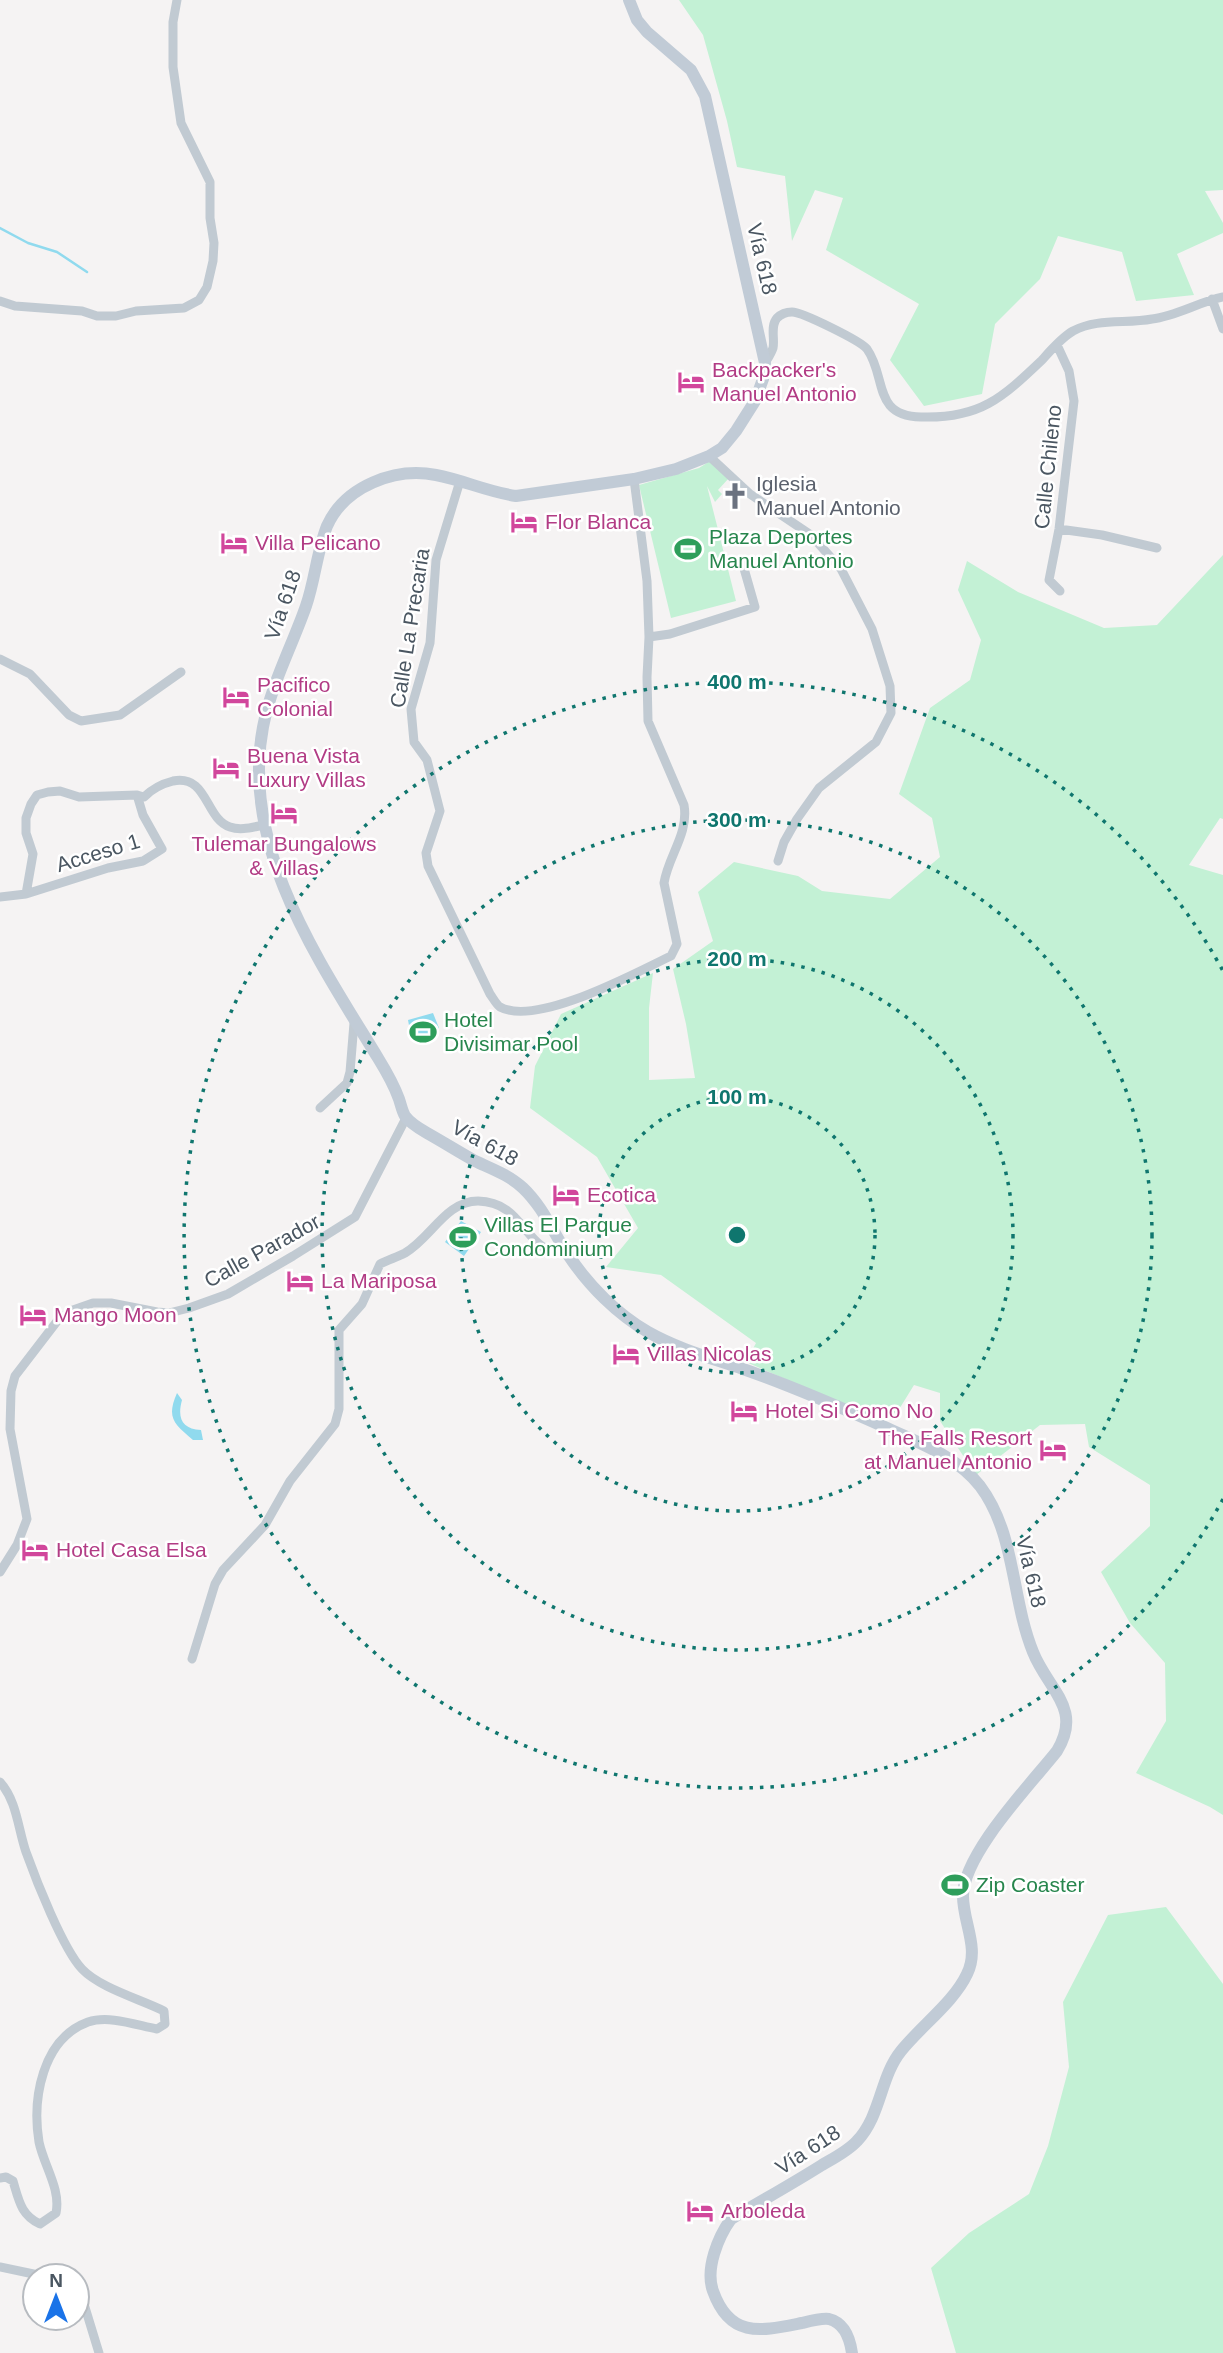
<svg xmlns="http://www.w3.org/2000/svg" width="1223" height="2353" font-family="Helvetica,sans-serif">
  <style>
    .green { fill: #c3f1d5 }
    .water { fill: #90daee }
    .lines { fill: none; stroke-linecap: round; stroke-linejoin: round }
    .stream { stroke: #90daee; stroke-width: 2.5 }
    .street { stroke: #c1cad2; stroke-width: 9 }
    .secondary { stroke: #c1cbd6; stroke-width: 12 }
    .ring { fill: none; stroke: #0f766e; stroke-width: 3.5; stroke-dasharray: 3.5 7 }
    .labels { text-anchor: middle; stroke-width: 5; stroke-linejoin: round; paint-order: stroke }
    .street-label { font-size: 21px; fill: #4a5661; stroke: #fff }
    .hotel-label { font-size: 21px; fill: #b23c85; stroke: #fff; text-anchor: start }
    .worship-label { font-size: 21px; fill: #5b616d; stroke: #fff; text-anchor: start }
    .leisure-label { font-size: 21px; fill: #27864d; stroke: #fff; text-anchor: start }
    .centre { fill: #0f766e; stroke: #fff; stroke-width: 3.5 }
    .ring-label { font-size: 21px; text-anchor: middle; font-weight: bold; fill: #0f766e; stroke: #fff; stroke-width: 5; stroke-linejoin: round; paint-order: stroke }
  </style>
  <rect width="100%" height="100%" fill="#f5f3f3"/>
  <path class="green" d="M679,0H1223V190L1205,191L1223,223V233L1177,254L1194,295L1136,301L1122,252L1058,236L1040,279L995,324L982,394L924,406L890,360L919,304L826,250L843,198L815,190L792,241L785,176L737,167L727,121L703,35Z
    M710,461L729,478L718,490L722,494L715,502L707,486L736,601L671,618L639,485L699,468Z
    M1223,555V819L1220,818L1189,865L1223,875V1815L1210,1807L1136,1773L1166,1721L1165,1663L1130,1623L1101,1572L1150,1526V1485L1089,1447L1085,1424L1040,1425L976,1475L940,1421V1393L914,1385L898,1411L880,1420L746,1362L756,1343L661,1275L606,1267L638,1228L597,1157L530,1108L535,1066L561,1014L653,973L649,1008V1080L695,1078L686,1024L673,969L713,941L698,892L734,862L798,876L822,891L890,899L940,857L932,818L899,794L930,708L970,680L981,640L958,590L967,561L1018,592L1104,628L1157,625Z
    M1166,1907L1223,1984V2353H956L931,2268L969,2233L1029,2194L1048,2146L1069,2067L1063,2002L1108,1915Z"/>
  <path class="water" d="M433,1013L439,1028L424,1045L411,1036L408,1020Z
    M461,1221L481,1232L464,1256L445,1242Z
    M177,1393L182,1400C177,1418 182,1429 201,1430L203,1440H193C174,1424 166,1418 177,1393Z"/>
  <g class="lines">
    <path class="stream" d="M0,228L28,243L57,252L87,272"/>
    <path class="street" d="M1212,299L1223,329
      M0,301L15,306L82,311L97,316H116L136,311L184,308L199,300L207,287L213,261L214,243L210,218V182L181,123L173,67V22L177,0
      M1057,345L1069,371L1074,401L1059,529L1049,580L1060,591
      M765,363C768,358 771,354 773,348C775,339 770,326 777,318C781,314 787,312 792,312C802,312 861,341 867,349C887,377 872,416 921,417C980,419 1002,398 1042,360C1051,350 1061,338 1073,331C1097,318 1126,324 1152,319C1176,316 1199,302 1223,297
      M709,456L750,494L811,535L841,569L872,629L890,686L891,713L876,742L819,788L797,819L784,842L778,861
      M460,481L436,560L430,643L411,709L414,742L427,760L440,811L426,853L428,866L490,994C493,998 496,1004 500,1007C537,1027 635,973 671,956L677,944L664,883C668,856 689,834 684,805L648,721L647,677L649,637L647,581L634,479
      M1059,529L1102,535L1157,548
      M649,637L670,634L755,607L743,565
      M0,659L30,674L69,715L81,721L120,715L181,672
      M26,894L33,854L26,833V818L31,804L37,795L48,792L60,791L79,797L137,795
      M0,897L26,894L108,868L143,861L162,849L143,815L137,795L144,797C153,788 161,784 173,781C208,774 205,819 230,827C241,831 253,827 264,825
      M320,1108L347,1083L350,1072L354,1023
      M0,1572L17,1545L27,1519L10,1429L11,1391L15,1376L58,1320L73,1310L93,1303H111L157,1312L169,1313L189,1308L228,1294L293,1256L355,1217L406,1118
      M192,1659L215,1584L223,1570L265,1525L290,1481L335,1424L339,1409V1330L362,1304L380,1264C388,1260 397,1257 405,1253C431,1238 446,1201 478,1201C527,1202 523,1255 567,1253
      M0,1782C17,1801 18,1829 26,1852C36,1880 63,1949 82,1969C100,1988 140,1999 164,2011L165,2024L157,2029C136,2025 109,2015 88,2022C42,2039 32,2099 39,2142C44,2166 61,2189 56,2213L40,2224C21,2215 19,2201 13,2181L6,2177L0,2178
      M0,2267L43,2276
      M77,2295L84,2304L99,2353"/>
    <path class="secondary" d="M629,0L637,20L647,32L691,70L705,96L765,363L763,379L755,401L736,431L722,448L709,456L676,469L634,479L516,496C488,492 463,480 436,475C395,467 345,486 327,526C317,551 315,580 306,606C292,646 271,685 263,727C240,848 319,961 378,1058C386,1071 394,1085 399,1099C401,1105 402,1111 405,1116C410,1123 420,1129 427,1133C443,1142 459,1152 475,1161C492,1169 509,1175 523,1188C544,1208 553,1233 569,1256C589,1286 617,1314 648,1332C678,1349 711,1358 743,1369C792,1386 840,1407 887,1428C921,1444 956,1456 980,1486C1016,1534 1011,1598 1033,1652C1048,1690 1083,1708 1057,1751C1031,1784 963,1854 963,1896C963,1923 980,1948 967,1974C954,2002 921,2026 901,2051C880,2077 881,2116 857,2141C848,2151 834,2158 822,2165C792,2184 761,2201 731,2219C718,2237 705,2269 713,2291C730,2339 761,2331 802,2323C810,2321 821,2318 829,2319C845,2323 850,2339 852,2353"/>
  </g>
  <g class="ring">
    <circle cx="737" cy="1235" r="138"/>
    <circle cx="737" cy="1235" r="276"/>
    <circle cx="737" cy="1235" r="415"/>
    <path d="M1223 1499A553 553 0 1 1 1223 971"/>
  </g>
  <defs>
    <symbol id="hotel-bare" viewBox="-9 -9 18 18"><path d="M-6-4.5h1.5V1H6V5H4.5V3h-9V5H-6ZM-4 0a1.8 1.8 0 1 1 3.6 0ZM.5 0V-2.5h3Q6-2.5 6 0Z" fill="#d1479c" stroke="#fff" stroke-width="2.5" paint-order="stroke"/></symbol>
    <symbol id="church-bare" viewBox="-9 -9 18 18"><path d="M-1.2-6h2.4v3.5h3.3v2.4h-3.3V6h-2.4V-.1h-3.3v-2.4h3.3Z" fill="#6b7280" stroke="#fff" stroke-width="2.5" paint-order="stroke"/></symbol>
    <symbol id="stadium-bare" viewBox="-9 -9 18 18"><path d="M0-5a6.5 5 0 1 0 0 10a6.5 5 0 1 0 0-10ZM-3.5-1.8h7v3.6h-7Z" fill="#2e9e5b" stroke="#fff" stroke-width="2.5" paint-order="stroke"/></symbol>
  </defs>
  <g fill-rule="evenodd">
    <use href="#hotel-bare" x="672" y="363" width="38" height="38"/>
    <use href="#church-bare" x="716" y="477" width="38" height="38"/>
    <use href="#hotel-bare" x="505" y="503" width="38" height="38"/>
    <use href="#hotel-bare" x="215" y="524" width="38" height="38"/>
    <use href="#stadium-bare" x="669" y="530" width="38" height="38"/>
    <use href="#hotel-bare" x="217" y="678" width="38" height="38"/>
    <use href="#hotel-bare" x="207" y="749" width="38" height="38"/>
    <use href="#hotel-bare" x="265" y="794" width="38" height="38"/>
    <use href="#stadium-bare" x="404" y="1013" width="38" height="38"/>
    <use href="#hotel-bare" x="547" y="1176" width="38" height="38"/>
    <use href="#stadium-bare" x="444" y="1218" width="38" height="38"/>
    <use href="#hotel-bare" x="281" y="1262" width="38" height="38"/>
    <use href="#hotel-bare" x="14" y="1296" width="38" height="38"/>
    <use href="#hotel-bare" x="607" y="1335" width="38" height="38"/>
    <use href="#hotel-bare" x="725" y="1392" width="38" height="38"/>
    <use href="#hotel-bare" x="1034" y="1431" width="38" height="38"/>
    <use href="#hotel-bare" x="16" y="1531" width="38" height="38"/>
    <use href="#stadium-bare" x="936" y="1866" width="38" height="38"/>
    <use href="#hotel-bare" x="681" y="2192" width="38" height="38"/>
  </g>
  <g class="labels">
    <g class="street-label">
      <text transform="translate(762 259) rotate(77)" y="7">Vía 618</text>
      <text transform="translate(1048 467) rotate(-84)" y="7">Calle Chileno</text>
      <text transform="translate(283 605) rotate(-71)" y="7">Vía 618</text>
      <text transform="translate(410 628) rotate(-81)" y="7">Calle La Precaria</text>
      <text transform="translate(98 853) rotate(-17)" y="7">Acceso 1</text>
      <text transform="translate(485 1143) rotate(29)" y="7">Vía 618</text>
      <text transform="translate(262 1251) rotate(-29)" y="7">Calle Parador</text>
      <text transform="translate(1031 1572) rotate(77)" y="7">Vía 618</text>
      <text transform="translate(808 2150) rotate(-33)" y="7">Vía 618</text>
    </g>
    <g class="hotel-label">
      <text x="712" y="377">Backpacker's<tspan x="712" dy="24">Manuel Antonio</tspan></text>
      <text x="545" y="529">Flor Blanca</text>
      <text x="255" y="550">Villa Pelicano</text>
      <text x="257" y="692">Pacifico<tspan x="257" dy="24">Colonial</tspan></text>
      <text x="247" y="763">Buena Vista<tspan x="247" dy="24">Luxury Villas</tspan></text>
      <text x="284" y="851" text-anchor="middle">Tulemar Bungalows<tspan x="284" dy="24">&amp; Villas</tspan></text>
      <text x="587" y="1202">Ecotica</text>
      <text x="321" y="1288">La Mariposa</text>
      <text x="54" y="1322">Mango Moon</text>
      <text x="647" y="1361">Villas Nicolas</text>
      <text x="765" y="1418">Hotel Si Como No</text>
      <text x="1032" y="1445" text-anchor="end">The Falls Resort<tspan x="1032" dy="24">at Manuel Antonio</tspan></text>
      <text x="56" y="1557">Hotel Casa Elsa</text>
      <text x="721" y="2218">Arboleda</text>
    </g>
    <g class="worship-label">
      <text x="756" y="491">Iglesia<tspan x="756" dy="24">Manuel Antonio</tspan></text>
    </g>
    <g class="leisure-label">
      <text x="709" y="544">Plaza Deportes<tspan x="709" dy="24">Manuel Antonio</tspan></text>
      <text x="444" y="1027">Hotel<tspan x="444" dy="24">Divisimar Pool</tspan></text>
      <text x="484" y="1232">Villas El Parque<tspan x="484" dy="24">Condominium</tspan></text>
      <text x="976" y="1892">Zip Coaster</text>
    </g>
  </g>
  <circle cx="737" cy="1235" r="10" class="centre"/>
  <g class="ring-label">
    <text x="737" y="689">400 m</text>
    <text x="737" y="827">300 m</text>
    <text x="737" y="966">200 m</text>
    <text x="737" y="1104">100 m</text>
  </g>
  <g transform="translate(56 2297)"><circle r="33" fill="#ffffff" stroke="#b7bbc0" stroke-width="2"/>
  <path d="M0-5L12 26L0 18L-12 26Z" fill="#1a73e8"/>
  <text y="-10" font-size="19" font-weight="bold" text-anchor="middle" fill="#4a5661">N</text>
  </g>
</svg>
